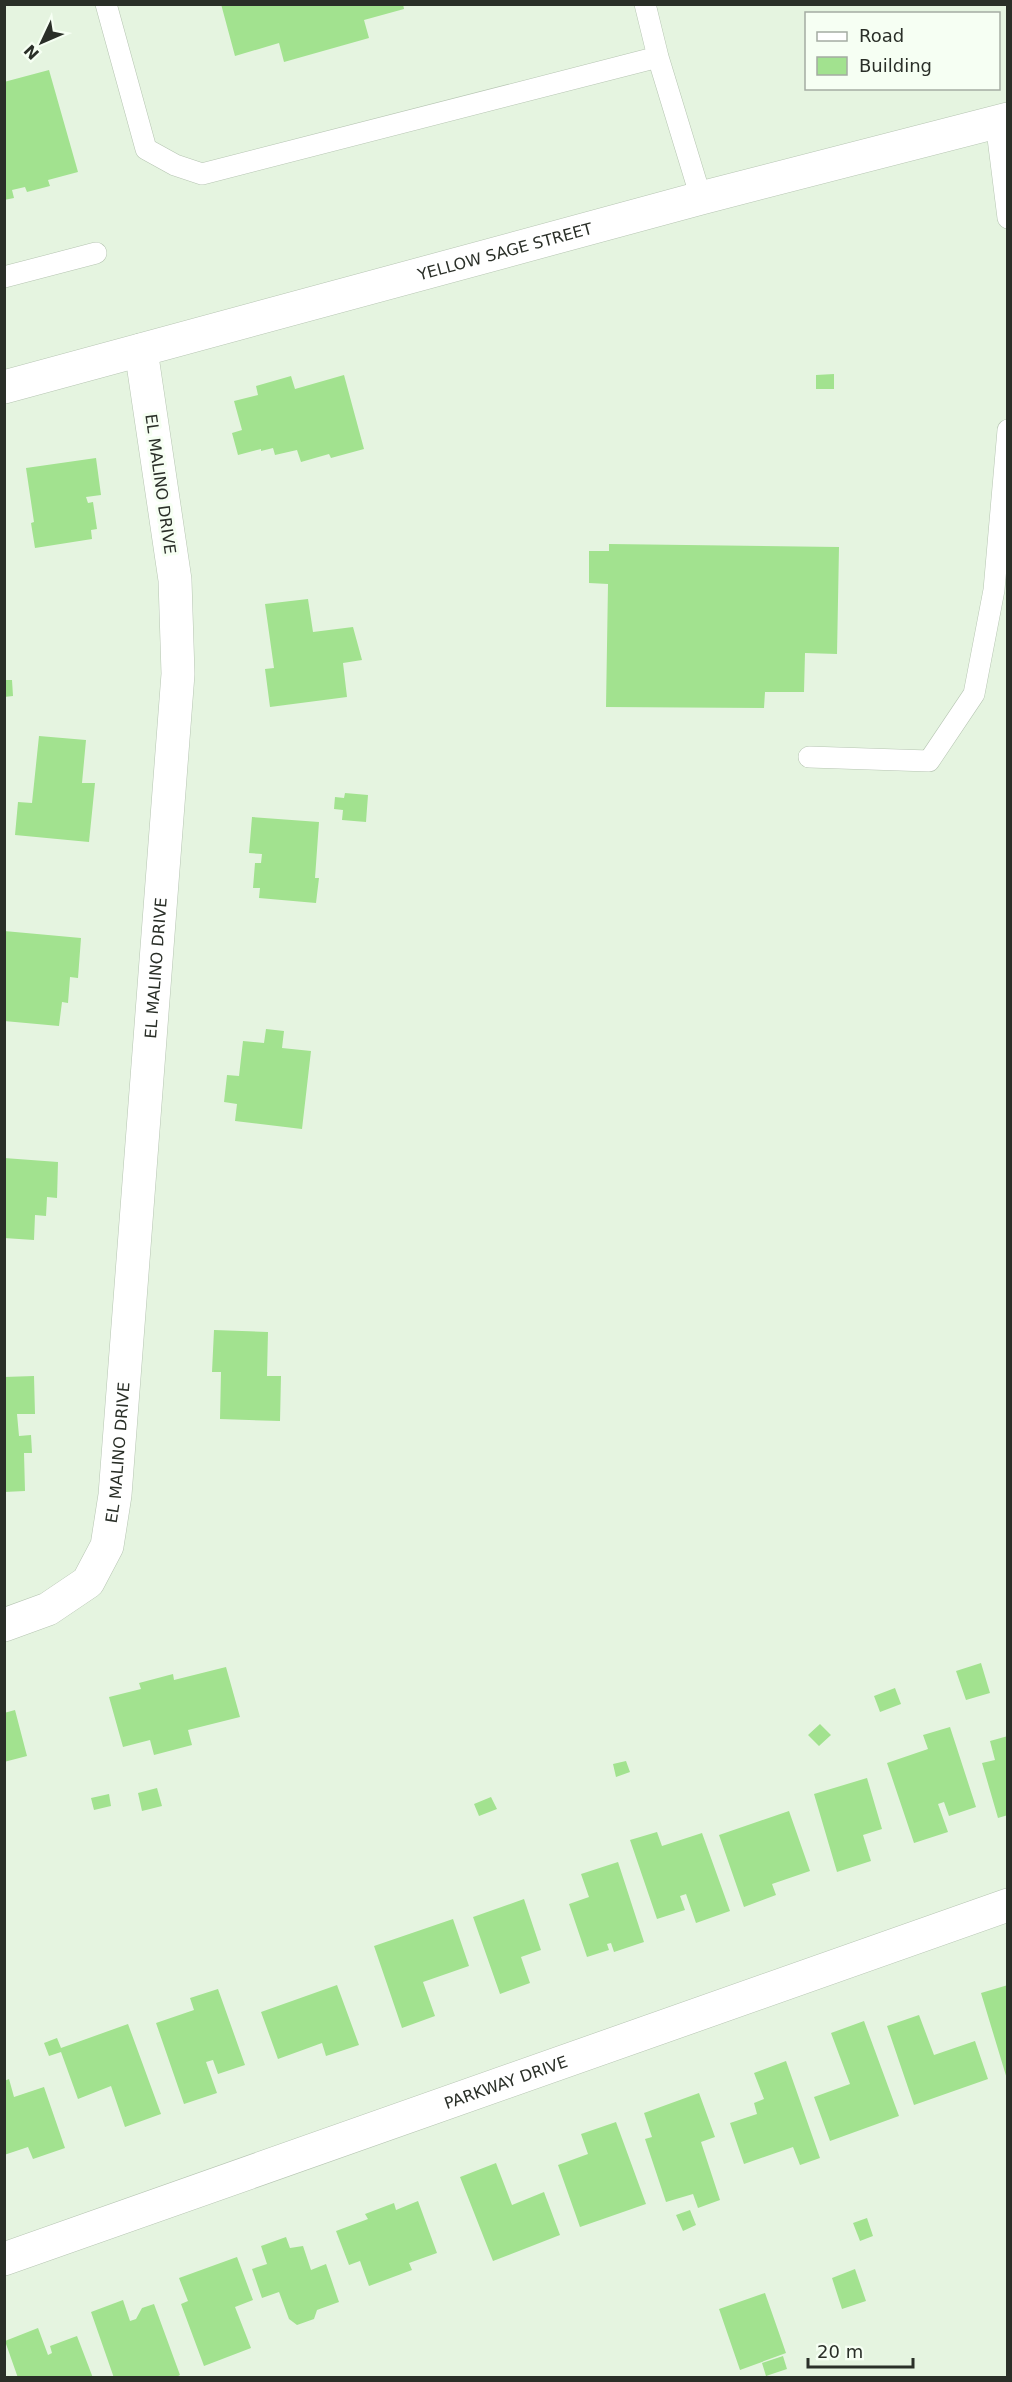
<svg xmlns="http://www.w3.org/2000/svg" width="1012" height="2382" font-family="'DejaVu Sans',sans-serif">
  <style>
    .building { fill: #a2e28f }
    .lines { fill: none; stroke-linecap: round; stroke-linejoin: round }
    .lane-casing { stroke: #b6c5b2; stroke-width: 22 }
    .street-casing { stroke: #b6c5b2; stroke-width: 34 }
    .lane { stroke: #fff; stroke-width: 21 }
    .street { stroke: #fff; stroke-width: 33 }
    .labels { text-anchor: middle; stroke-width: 6; stroke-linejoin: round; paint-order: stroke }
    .street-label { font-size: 16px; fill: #2a2f28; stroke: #f6fff3 }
  </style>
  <rect width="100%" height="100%" fill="#e5f4e0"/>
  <path class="building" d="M221,4H403L404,9L364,20L369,38L284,62L279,43L235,56Z
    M49,70L78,172L48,180L50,186L27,192L25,187L12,190L14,198L4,200V82Z
    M834,374V389H816V375Z
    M344,375L364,449L331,458L329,454L301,462L297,450L275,455L273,448L261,451V449L238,455L232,433L242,430L234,401L258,395L256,386L291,376L295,389Z
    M96,458L101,495L86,497L88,503L93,502L97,529L91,530L92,539L35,548L31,523L34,522L26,468Z
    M609,544L839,547L837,654L805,653L804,692H765L764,708L606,707L608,584L589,583V551H609Z
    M308,599L313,632L353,627L362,660L343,663L347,697L270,707L265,669L274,668L265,604Z
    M4,680H12L13,696L4,697Z
    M39,736L86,740L82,783H95L89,842L15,835L18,802L32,803Z
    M345,793L368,795L366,822L342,820L343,810L334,809L335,797L344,798Z
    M252,817L319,822L315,878H319L316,903L259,898L260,888H253L255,863H261L262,854L249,853Z
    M4,931L81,938L78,978L70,977L68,1003L62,1002L59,1026L4,1021Z
    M266,1029L284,1031L282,1048L311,1051L302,1129L235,1121L237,1104L224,1102L227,1075L239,1076L243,1041L264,1043Z
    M4,1158L58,1162L57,1198L47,1197L46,1216L35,1215L34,1240L4,1238Z
    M214,1330L268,1332L267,1376H281L280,1421L220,1419L221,1372H212Z
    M34,1376L35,1414H17L19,1436L31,1435L32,1453H24L25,1491L4,1492V1377Z
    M981,1663L990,1693L966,1700L956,1671Z
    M226,1667L240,1717L188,1730L192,1745L154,1755L150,1740L123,1747L109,1697L141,1689L139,1683L173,1674L174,1680Z
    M895,1688L901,1704L880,1712L874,1696Z
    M15,1710L27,1756L4,1762V1713Z
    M820,1724L831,1735L819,1746L808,1735Z
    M950,1727L976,1807L949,1816L944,1802L938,1804L948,1832L914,1843L887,1763L928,1749L923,1735Z
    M1008,1736V1815L998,1818L982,1763L995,1760L990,1741Z
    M626,1761L630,1772L616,1777L613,1764Z
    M867,1778L882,1829L863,1835L871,1861L837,1872L814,1794Z
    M157,1788L162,1806L142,1811L138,1793Z
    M109,1794L111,1806L94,1810L91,1798Z
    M491,1797L497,1809L479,1816L474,1804Z
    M789,1811L810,1871L772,1884L776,1895L744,1907L719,1835Z
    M657,1832L662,1846L702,1833L730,1911L696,1923L686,1894L680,1896L685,1910L657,1919L630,1840Z
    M618,1862L644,1942L614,1952L611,1943L607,1944L609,1950L587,1957L569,1904L589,1897L581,1874Z
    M524,1899L541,1950L521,1957L530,1983L500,1994L473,1917Z
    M453,1919L469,1966L423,1982L435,2016L402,2028L374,1946Z
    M337,1985L359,2045L326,2056L322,2043L278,2059L261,2012Z
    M1008,1985V2078L1007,2079L981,1993Z
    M218,1989L245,2065L218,2074L213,2060L206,2062L217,2093L184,2104L156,2023L194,2010L190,1998Z
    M919,2015L934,2055L975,2041L988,2079L914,2105L887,2026Z
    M864,2021L899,2116L830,2141L814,2097L850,2084L831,2033Z
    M128,2024L161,2114L125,2127L111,2086L78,2099L61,2052L49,2056L44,2043L57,2038L61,2048Z
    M786,2061L820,2158L800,2165L793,2147L744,2164L730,2123L757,2114L754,2103L764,2099L754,2073Z
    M9,2079L14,2097L44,2087L65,2148L33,2159L28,2147L4,2155V2081Z
    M699,2093L715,2137L701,2142L720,2200L698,2208L693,2194L666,2202L645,2139L652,2137L644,2113Z
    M616,2122L646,2204L580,2227L558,2165L588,2154L581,2134Z
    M496,2163L512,2205L544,2192L560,2235L493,2261L460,2177Z
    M418,2201L437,2253L409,2263L412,2270L369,2286L360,2261L349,2265L336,2231L368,2219L365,2214L394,2203L396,2210Z
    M690,2210L696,2225L683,2231L676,2215Z
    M867,2218L873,2236L860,2241L853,2223Z
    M286,2237L290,2248L303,2246L311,2270L326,2264L339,2302L317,2310L314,2319L297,2325L289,2319L279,2292L262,2298L252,2269L267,2264L261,2246Z
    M237,2257L253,2300L235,2307L251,2348L204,2366L181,2304L188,2301L179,2278Z
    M855,2269L866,2301L842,2309L832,2278Z
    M765,2293L786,2353L740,2370L719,2309Z
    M123,2300L130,2321L136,2319L142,2308L154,2304L180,2375L174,2378H114L91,2312Z
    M38,2328L48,2355L52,2353L50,2346L77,2336L93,2378H18L5,2341Z
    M783,2356L787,2369L766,2376L762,2363Z"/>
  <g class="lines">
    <defs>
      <path id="lane" d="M106,4L146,149L175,165L202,174L658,57
        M645,4L658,57L701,198
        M996,122L1008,218
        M4,277L96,253
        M809,757L929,761L974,694L994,590L1008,430"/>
      <g id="street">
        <path id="s1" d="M4,387L701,198L1008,119"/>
        <path id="s2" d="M4,1625L48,1609L88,1582L107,1546L115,1495L178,674L175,580L141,350"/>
        <path id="s3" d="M4,2259L1008,1905"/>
      </g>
    </defs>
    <use href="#lane" class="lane-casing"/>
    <use href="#street" class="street-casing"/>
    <use href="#lane" class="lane"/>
    <use href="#street" class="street"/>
  </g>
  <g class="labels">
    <g class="street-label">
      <text dy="6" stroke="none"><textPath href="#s1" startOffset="519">YELLOW SAGE STREET</textPath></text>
      <text transform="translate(161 484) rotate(82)" y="6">EL MALINO DRIVE</text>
      <text dy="6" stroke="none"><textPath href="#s2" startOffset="716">EL MALINO DRIVE</textPath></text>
      <text dy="6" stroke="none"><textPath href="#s2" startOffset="230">EL MALINO DRIVE</textPath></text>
      <text dy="6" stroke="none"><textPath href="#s3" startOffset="532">PARKWAY DRIVE</textPath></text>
    </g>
  </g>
  <rect width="1012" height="2382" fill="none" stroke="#2a2f28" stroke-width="12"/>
  <rect x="805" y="12" width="195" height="78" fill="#f6fff3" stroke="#a4aca2" stroke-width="1.5"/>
  <rect x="817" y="32" width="30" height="9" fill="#ffffff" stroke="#a4aca2" stroke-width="1.5"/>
  <text x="859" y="42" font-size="18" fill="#2a2f28">Road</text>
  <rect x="817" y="57" width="30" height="18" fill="#a2e28f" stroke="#a4aca2" stroke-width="1.5"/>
  <text x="859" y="72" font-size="18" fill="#2a2f28">Building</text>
  <g transform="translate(42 42) rotate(226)" stroke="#f6fff3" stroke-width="4.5" paint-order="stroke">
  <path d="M0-4.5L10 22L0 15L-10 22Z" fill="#2a2f28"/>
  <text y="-9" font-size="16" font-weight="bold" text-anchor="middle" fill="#2a2f28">N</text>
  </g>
  <path d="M808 2358v9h105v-9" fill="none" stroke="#2a2f28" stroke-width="3"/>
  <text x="817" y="2358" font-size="18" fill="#2a2f28" stroke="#f6fff3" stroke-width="4.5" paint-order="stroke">20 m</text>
</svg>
